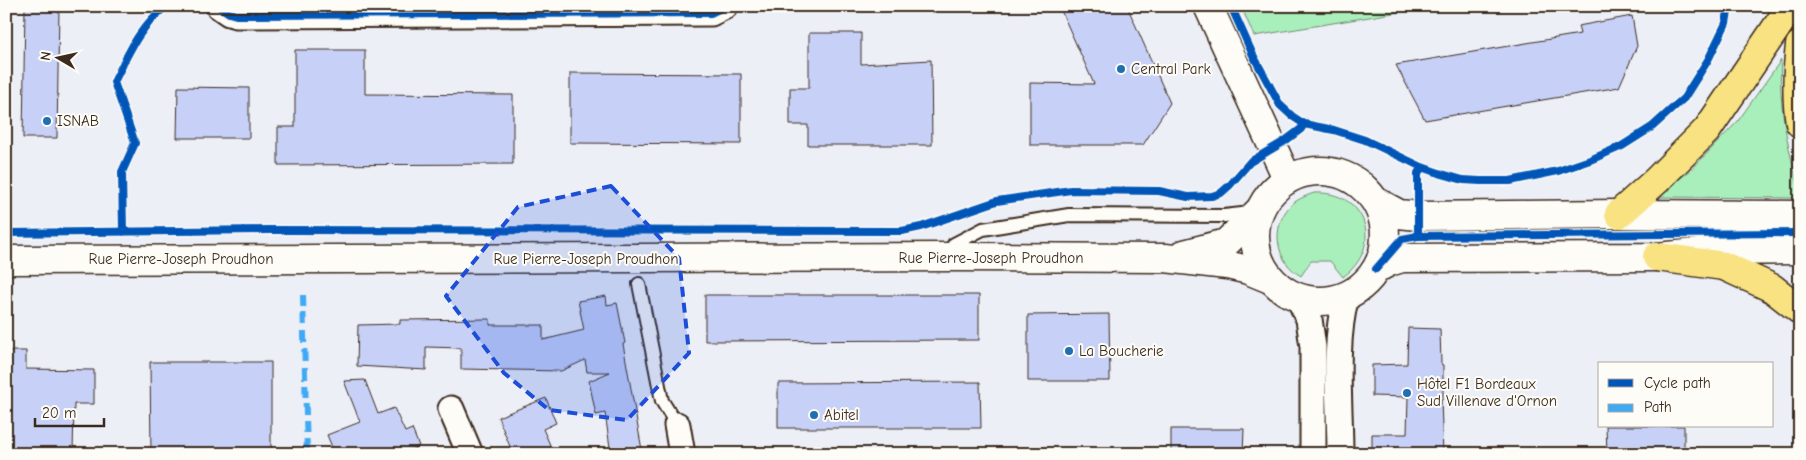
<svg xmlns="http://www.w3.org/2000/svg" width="1806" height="460" font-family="'Comic Neue',sans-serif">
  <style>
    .green { fill: #a8efbb; stroke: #728c6c }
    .building { fill: #c7d1f8; stroke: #3b2a1e }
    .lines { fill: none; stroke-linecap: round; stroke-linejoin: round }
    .service-casing { stroke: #3b2a1e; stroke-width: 16 }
    .minor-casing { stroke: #3b2a1e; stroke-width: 29 }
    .tertiary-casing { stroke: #3b2a1e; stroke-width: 31 }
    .secondary-casing { stroke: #3b2a1e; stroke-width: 31 }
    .motorway-casing { stroke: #3b2a1e; stroke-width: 31 }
    .service { stroke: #fdfcf7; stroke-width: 12 }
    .minor { stroke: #fdfcf7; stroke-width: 25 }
    .tertiary { stroke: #fdfcf7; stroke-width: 28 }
    .secondary { stroke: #fdfcf7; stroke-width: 28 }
    .motorway { stroke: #f8e281; stroke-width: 28 }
    .quiet { stroke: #3fa9f5; stroke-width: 6; stroke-dasharray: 12 6; stroke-linecap: butt }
    .cycleway-casing { stroke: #fdfcf7; stroke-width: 11 }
    .cycleway { stroke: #0057b8; stroke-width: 8 }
    .marked { fill: #1d4ed8; fill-opacity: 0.2; stroke: #1d4ed8; stroke-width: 4; stroke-dasharray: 10 6; stroke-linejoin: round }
    .poi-dot { fill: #1f6fb2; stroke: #fdfcf7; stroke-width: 2 }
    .labels { text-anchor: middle; stroke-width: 4; stroke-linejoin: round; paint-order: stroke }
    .poi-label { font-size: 15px; fill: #3b2a1e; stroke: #fdfcf7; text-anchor: start }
    .street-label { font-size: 15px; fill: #3b2a1e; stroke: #fdfcf7 }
  </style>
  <rect width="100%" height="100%" fill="#edeff7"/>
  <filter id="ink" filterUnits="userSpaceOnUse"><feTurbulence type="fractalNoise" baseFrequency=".02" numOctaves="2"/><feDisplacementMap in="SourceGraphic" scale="10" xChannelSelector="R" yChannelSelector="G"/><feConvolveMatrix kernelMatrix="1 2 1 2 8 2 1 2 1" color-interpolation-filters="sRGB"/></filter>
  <g filter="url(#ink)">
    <path class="green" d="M1241,6H1436L1254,36Z
      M1781,60C1778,105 1788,149 1800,192V198L1655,197L1691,170L1738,121Z
      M1314,193C1366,190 1385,246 1343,277L1330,261H1311L1301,276C1276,262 1270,228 1290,206C1296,200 1305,196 1314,193Z"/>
    <path class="building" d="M25,6H59L57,138H23Z
      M1059,6H1127L1170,103L1143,145H1030V83L1094,84Z
      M1632,16L1637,46L1619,87L1425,120L1396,65L1580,34L1578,26Z
      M809,33H861V64L931,60L932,145H808V125H790V88H809Z
      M295,50H365V94L513,95V164L278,165V127H295Z
      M570,73L741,74V144L570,143Z
      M178,87L249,88V138H177Z
      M705,295H979V340L705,341Z
      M606,296L607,305L617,303L625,343L623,344L642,450L611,454L605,413L596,415L589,381L610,372H587L585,360L561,371L461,369V348L426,347V370L357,366L358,325L400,324V320L490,319V325H543V340L584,330L578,301Z
      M1109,314L1110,381H1028V315Z
      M1408,328L1440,329L1441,364L1443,365V399H1441L1443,454H1372V434H1407L1408,397L1372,396V365L1407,364Z
      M6,351H26V369L94,370V404H74L73,454H6Z
      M150,362H271V454H151Z
      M365,380L378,414L394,408L405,432L412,429L419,446L403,454H335L327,435L360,422L344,381Z
      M980,382L981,428H778V383Z
      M546,398L556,423L543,429L554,454H513L498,417Z
      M1606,426H1684V454H1607Z
      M1171,429H1244L1243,454H1171Z"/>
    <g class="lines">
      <defs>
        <path id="service" d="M954,257V244L983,229L1069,215L1224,216L1251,213
          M639,284L662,401L677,425"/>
        <path id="minor" d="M219,6L229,13L236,15L711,13L725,6
          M1299,298L1309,319L1313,347V454
          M451,409L470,454
          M677,425L682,454
          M1340,454C1340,403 1333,345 1346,296"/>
        <path id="tertiary" d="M1208,6L1287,178
          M1184,254L1226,243L1258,212
          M6,260L954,257L1165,258L1227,265L1248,270L1270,279"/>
        <path id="secondary" d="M1255 236a65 65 0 1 1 130 0a65 65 0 1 1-130 0Z
          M1375,201L1399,214L1418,216L1619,214L1800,215
          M1376,269L1389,262L1402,258L1657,257L1719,251L1800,250"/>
        <path id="motorway" d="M1800,45C1797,71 1796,97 1800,123
          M1619,214L1657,180L1707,130L1791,6
          M1657,257L1724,266L1772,288L1800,310"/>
      </defs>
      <use href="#service" class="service-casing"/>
      <use href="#minor" class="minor-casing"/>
      <use href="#tertiary" class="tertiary-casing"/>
      <use href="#secondary" class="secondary-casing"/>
      <use href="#motorway" class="motorway-casing"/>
      <use href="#service" class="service"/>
      <use href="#minor" class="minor"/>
      <use href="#tertiary" class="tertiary"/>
      <use href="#secondary" class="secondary"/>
      <use href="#motorway" class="motorway"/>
      <path class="quiet" d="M303,295L307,454"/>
      <defs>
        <path id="cycleway" d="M219,6L229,13L236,15L711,13L725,6
          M1231,6L1253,55L1280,105L1292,116L1304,124L1334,130L1365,140L1422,167L1442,174L1463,180L1480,181H1510L1558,171L1590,160L1622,146L1652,127L1684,98L1708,60L1726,23L1729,6
          M123,232L122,172L135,143L114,82C128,54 140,25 167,6
          M6,233L269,230L902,231L921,227L997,201L1071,190L1159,191L1188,197L1212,196L1221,193L1230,185L1250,162L1285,141L1301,129L1304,124
          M1418,236V173L1422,167
          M1376,269L1402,239L1418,236L1800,233"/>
      </defs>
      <use href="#cycleway" class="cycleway-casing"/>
      <use href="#cycleway" class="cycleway"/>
    </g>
  </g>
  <path class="marked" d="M611,186L679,258L689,353L627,420L549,410L504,373L446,296L518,207Z"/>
  <g class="poi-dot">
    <circle cx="1121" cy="69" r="5"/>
    <circle cx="47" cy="121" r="5"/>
    <circle cx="1069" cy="351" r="5"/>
    <circle cx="1407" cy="393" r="5"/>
    <circle cx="814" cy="415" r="5"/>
  </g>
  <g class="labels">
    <g class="poi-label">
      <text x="1131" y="74">Central Park</text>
      <text x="57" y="126">ISNAB</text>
      <text x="1079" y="356">La Boucherie</text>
      <text x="1417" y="389">Hôtel F1 Bordeaux<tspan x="1417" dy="17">Sud Villenave d'Ornon</tspan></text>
      <text x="824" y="420">Abitel</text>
    </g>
    <g class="street-label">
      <text x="991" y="263">Rue Pierre-Joseph Proudhon</text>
      <text x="181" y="264">Rue Pierre-Joseph Proudhon</text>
      <text x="586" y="264">Rue Pierre-Joseph Proudhon</text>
    </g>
  </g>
  <rect width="1806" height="460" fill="none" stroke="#fdfcf7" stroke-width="25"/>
  <rect x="12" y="12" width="1781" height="435" fill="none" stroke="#3b2a1e" stroke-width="2" filter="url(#ink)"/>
  <rect x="1598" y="362" width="175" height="65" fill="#fdfcf7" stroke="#afa8a0"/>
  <rect x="1608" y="379" width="25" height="8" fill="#0057b8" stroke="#afa8a0"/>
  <text x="1644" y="388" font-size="15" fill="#3b2a1e">Cycle path</text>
  <rect x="1608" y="404" width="25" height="8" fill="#3fa9f5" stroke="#afa8a0"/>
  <text x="1644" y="412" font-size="15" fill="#3b2a1e">Path</text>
  <g transform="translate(58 58) rotate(279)" stroke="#fdfcf7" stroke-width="4" paint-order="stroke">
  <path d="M0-4L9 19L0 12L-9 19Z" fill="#3b2a1e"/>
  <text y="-8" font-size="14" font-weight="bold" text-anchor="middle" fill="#3b2a1e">N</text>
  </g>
  <path d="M35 418v8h69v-8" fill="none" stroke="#3b2a1e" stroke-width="2.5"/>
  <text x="42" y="418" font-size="15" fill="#3b2a1e" stroke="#fdfcf7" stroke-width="4" paint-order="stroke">20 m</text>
</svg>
